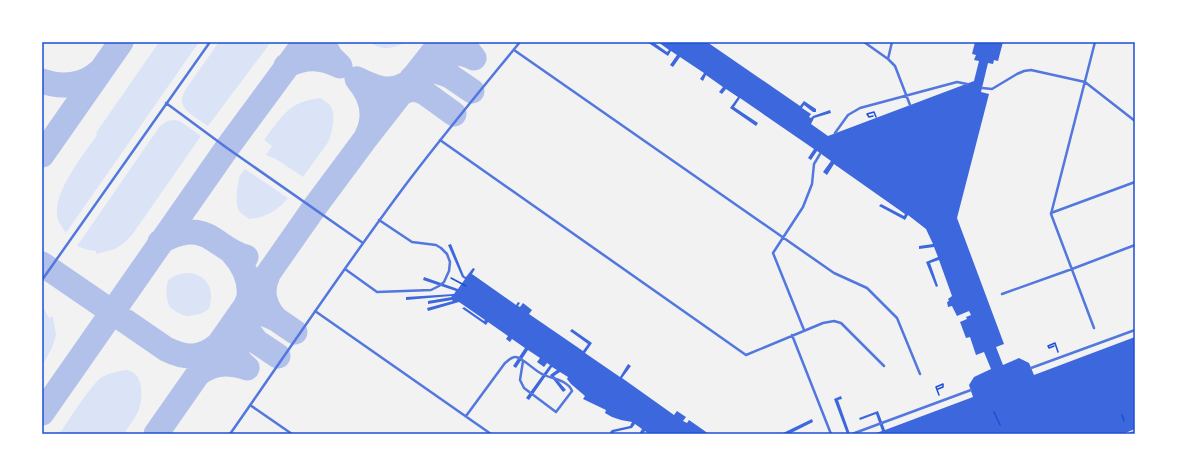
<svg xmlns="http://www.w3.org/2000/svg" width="1177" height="476" font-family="'DM Sans',sans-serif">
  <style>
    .green { fill: #dbe4f7 }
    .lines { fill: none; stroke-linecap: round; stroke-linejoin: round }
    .taxiway { stroke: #b2c1ea; stroke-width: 25 }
    .building { fill: #3d67dc }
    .path { stroke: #1d4ed8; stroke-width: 1.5 }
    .service { stroke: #5277de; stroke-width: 2.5 }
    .minor { stroke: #5277de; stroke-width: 4 }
    .neatline { fill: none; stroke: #1d4ed8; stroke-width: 1.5 }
  </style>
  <rect width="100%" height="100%" fill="#f2f2f2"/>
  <path class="green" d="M159,42H199L66,233C63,229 60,224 58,220C50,195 84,154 97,135L96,133Z
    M219,42H271L208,126C200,120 185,113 182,103C181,98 184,94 185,90Z
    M370,42H405C395,49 380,51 370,42Z
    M321,98C324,101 329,103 331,107C336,116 332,131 329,141L303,177L276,159L266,155L272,146L264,140C282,116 289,101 321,98Z
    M174,120L180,121L201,136L132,235L124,243L115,249L96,254V251L88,250L77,246L160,126L167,121Z
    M245,169L288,198C278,211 264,218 249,219C246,216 241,214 239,211C235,204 237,186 239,179C239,175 243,172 245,169Z
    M191,273C205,276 212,285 211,299C210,302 211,306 209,308C205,314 192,316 186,316C181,315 173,310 170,307C166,301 164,282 171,278C177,274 184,273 191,273Z
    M42,305L49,318L52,316L53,318L56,335L52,348L42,366Z
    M126,370C145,372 143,399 138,412C134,420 128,427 124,434H59C68,422 91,384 102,377C109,373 118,371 126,370Z"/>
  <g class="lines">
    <path class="taxiway" d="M286,66C306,56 321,57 340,66L330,56L323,42
      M450,76L472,91
      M412,78C429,68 432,69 450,76C440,63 436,58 442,42
      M42,81C61,88 84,86 99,72
      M425,93L454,114
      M398,96C406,89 415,87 425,93C406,69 432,52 456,53C462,53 468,55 474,58L466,48L464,42
      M367,135C377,115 371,95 357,79C375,88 389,94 408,83
      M42,155L121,42
      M160,242C177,232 195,227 213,239C224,246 233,254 246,257
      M42,264L166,349C186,359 201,359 218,345C224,340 229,335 237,335C244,335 251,339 257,342C249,333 241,321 245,308C246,304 248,301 249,297C251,279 242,263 231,251
      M237,318C251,309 262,312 276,319C264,306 260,291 268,275
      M276,319L295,332
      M257,342L278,356
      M198,374C213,362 229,362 247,368C232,355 228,345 232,326
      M42,413L227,148L305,42
      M156,434L314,208L366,138L441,42"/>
  </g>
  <path class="building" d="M647,42H653L667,52L669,50L658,42H707L800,106L804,101L816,109V112H813L804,105L802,108L811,114L809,117L811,118L813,116L830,110L831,113L814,118L811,124L828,136L974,81L979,61L974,60L976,55L972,54L975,42H1003L998,61L994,60L993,64L988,63L981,92L989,94L957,218L1004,344L996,347L1003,365L1019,358L1029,363L1034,375L1135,337V429L1123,434H873L882,431L876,414L860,420L859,418L878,411L885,430L973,397L969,385L974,377L991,369L984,352L976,355L970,337L966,338L960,322L967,319L966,317L971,315L969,311L957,316L952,306L948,307L947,302L949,301L948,299L952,296L939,260L930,263L938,286L936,287L926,262L938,257L934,247L919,249V246L933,244L926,229L908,215L905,220L879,206L881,204L904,216L905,214L834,164L827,175L823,172L831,161L817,151L811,160L808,158L814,149L740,98L734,107L758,123L756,126L730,108L738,97L726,89L722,94L719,92L723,87L706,75L703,81L700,79L704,73L680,57L673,67L670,65L677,55L671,51L668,56Z
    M451,244L464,276L466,277L473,268L475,269L472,274L516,305L518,302L520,303L518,306L520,307L523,303L532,310L529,314L583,351L588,344L570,331L572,329L592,343L585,353L620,377L628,364L631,366L622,378L674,415L677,411L686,417L683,421L687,423L689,420L709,434H649L645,431L643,434H639L642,429L635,424L632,428L614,432L613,434L610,432L612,430L630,426L632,422L621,420L612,417L605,413L606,410L583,399L585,396L571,384L567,379L568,377L560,372L554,376L566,390L563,392L550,375L557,370L552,367L529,400L526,398L550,365L547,363L544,367L537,362L540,358L528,350L516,368L513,366L525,348L512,339L510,342L506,339L508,336L488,322L486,325L463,309H462L464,307L484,321L485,320L459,302L428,311L427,308L453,301L452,300L428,304V301L452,297L451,296L406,300V297L454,294L456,291L423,280L424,277L458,289L465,279L462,277L448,245Z
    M841,396L842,399L838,400L850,434H847L834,399Z
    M812,419L813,422L789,434H781Z"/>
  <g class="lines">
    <path class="path" d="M873,116L869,117L867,114L874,112L876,117
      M451,278L466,286
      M1054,346L1049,348L1048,346L1055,343L1058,352
      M938,389L943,387V384L936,387L939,395
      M994,412L1000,425
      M1122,415L1124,421"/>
    <path class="service" d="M864,42L888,59L895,66L910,105
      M514,50L834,273L867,288L897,318L920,374
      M888,59L892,42
      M982,88L992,89L1017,74L1024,71L1031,70L1085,82L1135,121
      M166,103L227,148L363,243
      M835,133L848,115L860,108L957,82L967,84
      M440,140L746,355L823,323L834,321L841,323L884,366
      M1051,213L1135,182
      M345,269L377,292L431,290L439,286L444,282L449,271L450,262L447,254L441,248L436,245L412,242L379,220
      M42,280L210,42
      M1002,294L1072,269L1135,245
      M315,311L491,434
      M1094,328L1051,214L1095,42
      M804,330L773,253L803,207L812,184L814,164L820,154
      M792,335L831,434
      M1031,368L1135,330
      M250,405L292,434
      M466,416L505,363C508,361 512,356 516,357C523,358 535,371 542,374C552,379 568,380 572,391L556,412L524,388L520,380L523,361
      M230,434C287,353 342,270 401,191C439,140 480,91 520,42
      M852,434L971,390"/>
    <path class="minor" d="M1131,434L1135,433"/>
  </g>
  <rect width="1177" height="476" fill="none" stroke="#ffffff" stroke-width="86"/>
  <rect x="43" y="43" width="1091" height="390" class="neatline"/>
</svg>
